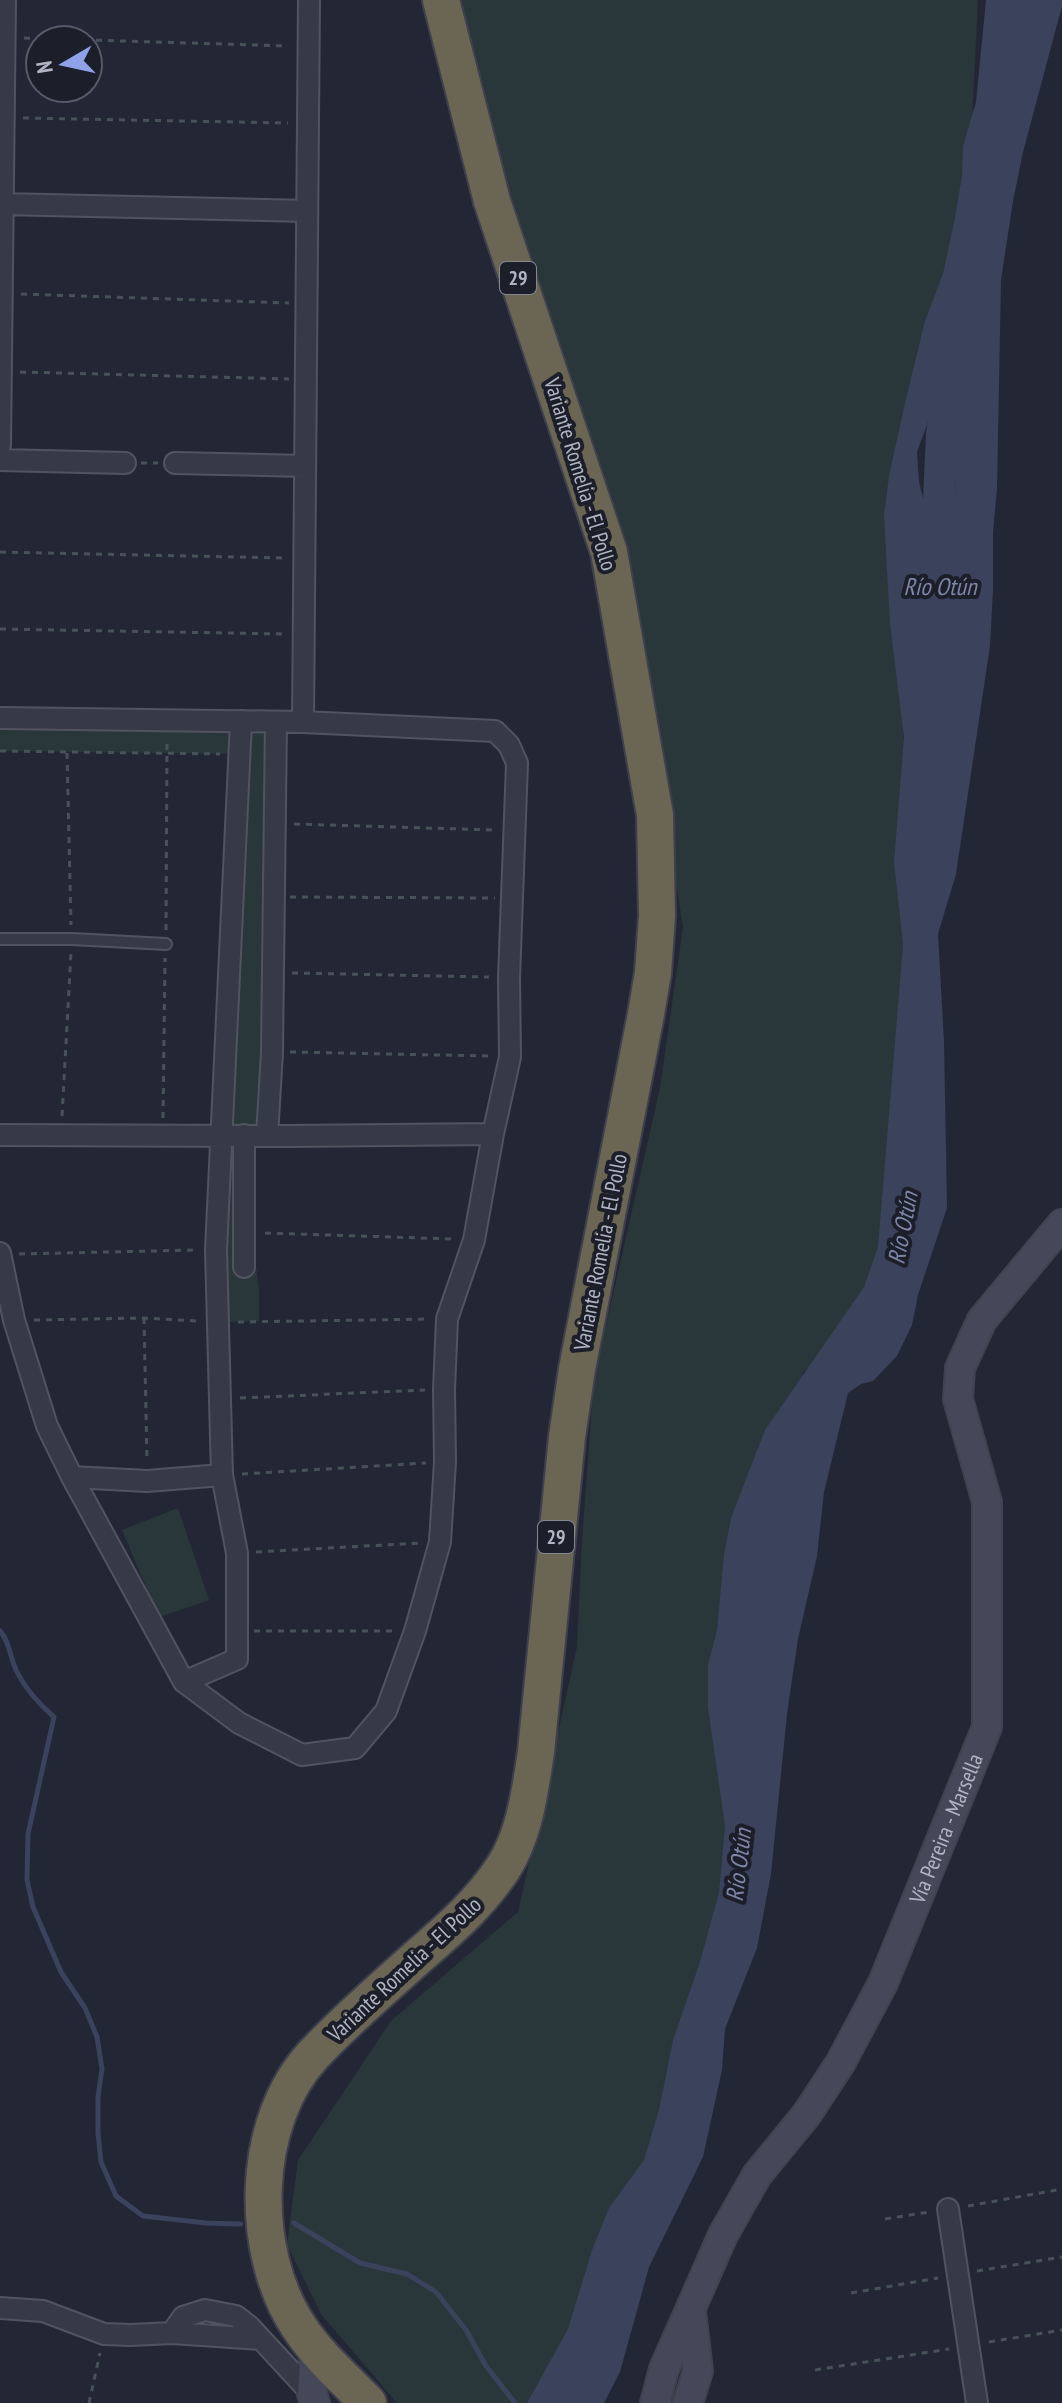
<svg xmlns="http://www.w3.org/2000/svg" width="1062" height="2403" font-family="'PT Sans Narrow',sans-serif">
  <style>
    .green { fill: #29373a }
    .water { fill: #3a425c; fill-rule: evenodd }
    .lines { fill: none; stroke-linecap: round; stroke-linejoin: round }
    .stream { stroke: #3a425c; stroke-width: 5 }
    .river { stroke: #3a425c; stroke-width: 32 }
    .lane-casing { stroke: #515460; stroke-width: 14 }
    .street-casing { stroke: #515460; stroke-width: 24 }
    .secondary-casing { stroke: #40434f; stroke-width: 32 }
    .highway-casing { stroke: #3e414d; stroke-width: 40 }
    .path { stroke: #465258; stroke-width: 3; stroke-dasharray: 6 6; stroke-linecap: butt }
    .lane { stroke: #363a46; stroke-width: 10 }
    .street { stroke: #363a46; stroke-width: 20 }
    .secondary { stroke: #454858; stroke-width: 28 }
    .highway { stroke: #6b6654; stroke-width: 36 }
    .labels { text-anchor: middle; stroke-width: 8; stroke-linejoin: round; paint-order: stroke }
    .shield { fill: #1c1f2a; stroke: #848794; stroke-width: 2 }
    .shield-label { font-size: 20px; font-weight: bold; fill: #b1b4c2 }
    .street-label { font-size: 22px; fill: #b1b4c2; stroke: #1c1f2a }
    .water-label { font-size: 24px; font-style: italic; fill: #7c86a7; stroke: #1c1f2a }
  </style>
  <rect width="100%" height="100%" fill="#232735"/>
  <path class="green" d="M448,0H978L972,120L900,530L908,648L903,725L909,854L901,980L907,1096L873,1308L803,1373L739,1885L683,2097L567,2403H397L321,2314L287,2245L298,2160L391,2021L518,1912L577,1647L582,1541L594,1378L660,1088L683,927L643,673Z
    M0,718L276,722L267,1136H252V1233L259,1292V1321L218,1322L241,754L0,751Z
    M178,1508L209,1600L159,1617L122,1530Z"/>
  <path class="water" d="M986,0H1062V6L1023,152L1013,201L1001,280L997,488L993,533V590L990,646L956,874L938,934L944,1041L947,1208L918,1295L912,1325L897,1356L873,1381L861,1384L848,1393L824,1492L817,1556L798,1639L787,1714L771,1874L757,1948L725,2029L722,2070L703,2157L649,2267L620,2372L604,2403H527L568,2329L592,2250L609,2208L644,2160L659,2110L673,2040L699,1965L719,1893L725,1826L708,1708V1665L717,1630L724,1555L731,1518L765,1430L864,1287L878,1247L903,945L894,862L904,737L890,624L884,516L889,476L905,403L925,321L943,274L955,217L962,175L963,146L976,102ZM947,394L956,476L954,507L944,527L929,522L919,482L917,452L935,403Z"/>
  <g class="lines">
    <path class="stream" d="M0,1631C10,1642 10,1659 17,1672C26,1690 39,1704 54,1717L28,1834L27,1880L33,1907L61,1972L85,2008L97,2037L102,2069L98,2097V2133L101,2162L116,2196L143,2216L206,2223L241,2224
      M294,2223L360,2263L407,2274L436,2292L466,2330L486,2366L515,2403"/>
    <path class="river" d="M936,566L942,434L955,350"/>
    <defs>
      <path id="lane" d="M0,939H72L166,944"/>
      <path id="street" d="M2,204L307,211
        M0,445L5,0
        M0,460L125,463
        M175,463L305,466
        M0,718L303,722L495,731L509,745L517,763L509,978L510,1057L493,1134L474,1240L447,1319L444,1389L445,1462L440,1542L415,1631L386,1711L355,1748L302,1755L239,1723L184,1682L72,1477L47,1426L14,1320L0,1253
        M303,722L309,0
        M0,1135L289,1136L493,1134
        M244,1135V1267
        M267,1136L272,1052L276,722
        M72,1477L147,1481L222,1475
        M184,1682L237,1659V1553L222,1475L216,1250L241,721
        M948,2209L977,2403
        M0,2308L43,2311L104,2334L131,2335L172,2333L261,2339L312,2394
        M172,2333L183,2317L205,2310L236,2316L249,2326L261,2339"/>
      <g id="secondary">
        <path d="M315,2347L312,2394L315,2403"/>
        <path id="s1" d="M655,2403L664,2369L723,2235L757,2175L807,2114L841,2062L883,1983L987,1727V1502L958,1399L960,1368L982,1320L1062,1224"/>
        <path d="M688,2403L698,2371L691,2311"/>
      </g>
      <path id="highway" d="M368,2403C345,2379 317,2355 299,2327C249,2252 250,2122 314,2054C347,2019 384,1987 420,1955C451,1928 480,1903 503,1868C525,1834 530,1791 536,1752L567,1437L577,1369L646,1014L653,973L657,916L655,815L609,552L492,201L441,0"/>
    </defs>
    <use href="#lane" class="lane-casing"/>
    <use href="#street" class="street-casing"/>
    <use href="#secondary" class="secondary-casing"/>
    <use href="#highway" class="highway-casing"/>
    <path class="path" d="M24,38L288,46
      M23,118L288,123
      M21,294L289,303
      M20,372L289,379
      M141,463H158
      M0,552L284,558
      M0,629L284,634
      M0,751L220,754
      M67,753L71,925
      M294,824L494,830
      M290,897L495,898
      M166,930L167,738
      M292,973L489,977
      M290,1052L490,1056
      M62,1116L71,952
      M163,1118L165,958
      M265,1233L454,1239
      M19,1254L196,1250
      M144,1318L147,1461
      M34,1320L144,1318L198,1321
      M238,1322L430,1319
      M240,1398L425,1390
      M242,1474L426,1463
      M256,1552L421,1543
      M254,1631H395
      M968,2206L1062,2189
      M885,2219L929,2212
      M977,2271L1062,2257
      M851,2293L938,2278
      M989,2342L1062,2330
      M815,2370L949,2349
      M89,2403L100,2353"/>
    <use href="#lane" class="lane"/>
    <use href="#street" class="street"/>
    <use href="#secondary" class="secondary"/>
    <use href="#highway" class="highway"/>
  </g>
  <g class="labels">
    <g class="shield">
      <rect x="500" y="262" width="36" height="32" rx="6"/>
      <rect x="538" y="1521" width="36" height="32" rx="6"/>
    </g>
    <g class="shield-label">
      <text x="518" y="285">29</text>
      <text x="556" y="1544">29</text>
    </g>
    <g class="street-label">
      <text transform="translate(581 474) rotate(73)" y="8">Variante Romelia - El Pollo</text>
      <text transform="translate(600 1252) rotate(-79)" y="8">Variante Romelia - El Pollo</text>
      <text dy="8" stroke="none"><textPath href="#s1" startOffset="648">Vía Pereira - Marsella</textPath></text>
      <text transform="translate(404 1969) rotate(-43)" y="8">Variante Romelia - El Pollo</text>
    </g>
    <g class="water-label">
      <text x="940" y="595">Río Otún</text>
      <text transform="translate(903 1228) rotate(-79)" y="8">Río Otún</text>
      <text transform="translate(739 1865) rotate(-83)" y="8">Río Otún</text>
    </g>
  </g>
  <g transform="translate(64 64) rotate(261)"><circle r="38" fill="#1c1f2a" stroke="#585b67" stroke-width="2"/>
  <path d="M0-6L14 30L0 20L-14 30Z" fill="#8fa1e9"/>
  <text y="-12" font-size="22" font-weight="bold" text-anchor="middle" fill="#b1b4c2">N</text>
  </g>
</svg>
